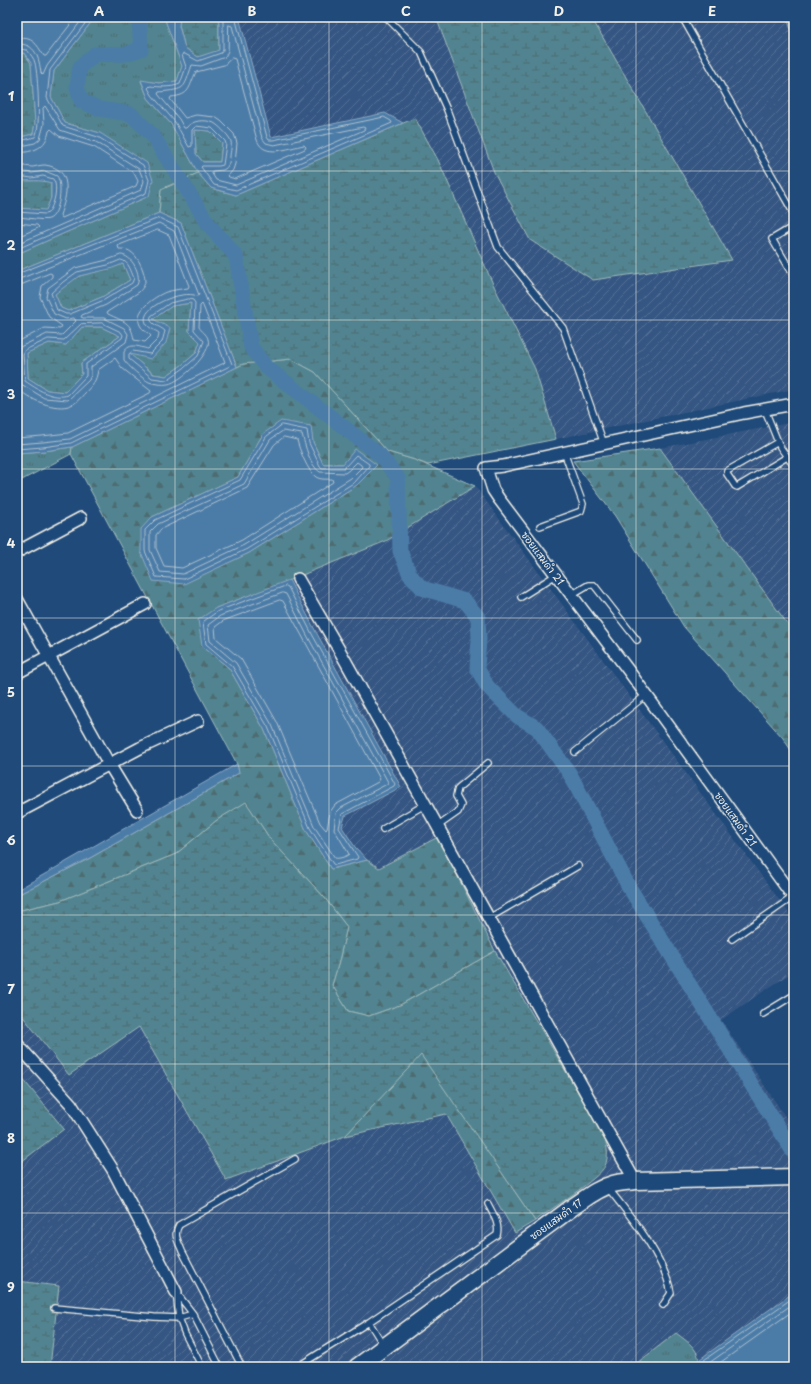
<svg xmlns="http://www.w3.org/2000/svg" width="811" height="1384" font-family="'Playpen Sans','Playpen Sans Thai',sans-serif">
  <style>
    .industrial { fill: url(#industrial-furrows) }
    .grass { fill: url(#grass-tufts); stroke: #a2babc }
    .forest { fill: url(#forest-firs); stroke: #a2babc; fill-rule: evenodd }
    .wetland { fill: url(#wetland-marsh); stroke: #a2babc }
    .water { fill: #4b7ba8; stroke: #8faac2; fill-rule: evenodd }
    .lines { fill: none; stroke-linecap: round; stroke-linejoin: round }
    .shore { stroke: #b0c2ce; stroke-width: 1 }
    .canal { stroke: #4b7ba8; stroke-width: 15 }
    .lane-casing { stroke: #f4f1e8; stroke-width: 8 }
    .street-casing { stroke: #f4f1e8; stroke-width: 14 }
    .secondary-casing { stroke: #f4f1e8; stroke-width: 19 }
    .lane { stroke: #1f4a7a; stroke-width: 5.5 }
    .street { stroke: #1f4a7a; stroke-width: 11 }
    .secondary { stroke: #1f4a7a; stroke-width: 16 }
    .grid { fill: none; stroke: #f4f1e8; stroke-width: 1; stroke-opacity: 0.55 }
    .labels { text-anchor: middle; stroke-width: 3.5; stroke-linejoin: round; paint-order: stroke }
    .street-label { font-size: 10px; fill: #f4f1e8; stroke: #1f4a7a }
    .neatline { fill: none; stroke: #f4f1e8; stroke-width: 1.5 }
    .grid-label { font-size: 13px; text-anchor: middle; font-weight: bold; fill: #f4f1e8 }
  </style>
  <defs>
    <pattern id="industrial-furrows" width="10" height="10" patternUnits="userSpaceOnUse"><rect width="10" height="10" fill="#365783"/><path d="M-1 1l2-2M0 10L10 0M9 11l2-2" fill="none" stroke="#547095"/></pattern>
    <pattern id="grass-tufts" width="24" height="20" patternUnits="userSpaceOnUse"><rect width="24" height="20" fill="#518490"/><path d="M3 7l-1-3M5 7V3M7 7l1-3M15 17l-1-3M17 17v-4M19 17l1-3" fill="none" stroke="#4e6c72"/></pattern>
    <pattern id="forest-firs" width="22" height="20" patternUnits="userSpaceOnUse"><rect width="22" height="20" fill="#518490"/><path d="M5 1l3.5 6h-7zM16 11l3.5 6h-7z" fill="#4e6c72"/></pattern>
    <pattern id="wetland-marsh" width="20" height="14" patternUnits="userSpaceOnUse"><rect width="20" height="14" fill="#518490"/><path d="M1 5h8M5 5V1M11 12h8M15 12V8" fill="none" stroke="#4e6c72"/></pattern>
  </defs>
  <rect width="100%" height="100%" fill="#1f4a7a"/>
  <filter id="ink" filterUnits="userSpaceOnUse"><feTurbulence type="fractalNoise" baseFrequency=".025" numOctaves="2"/><feDisplacementMap in="SourceGraphic" scale="8" xChannelSelector="R" yChannelSelector="G"/><feConvolveMatrix kernelMatrix="1 2 1 2 8 2 1 2 1" color-interpolation-filters="sRGB"/></filter>
  <g filter="url(#ink)">
    <path class="industrial" d="M239,17H436L494,172L530,240L593,280L732,260L591,17H787L794,40V389L556,439L535,369L493,284L415,119L403,123L385,113L271,137Z
      M794,422V633L660,448Z
      M475,486L794,920V971L721,1020L794,1130V1292L700,1359L692,1345L676,1333L632,1367H50L59,1287L17,1281V1165L64,1129L17,1072V1009L69,1075L139,1027L226,1180L345,1136L446,1114L515,1233L535,1221L590,1182L605,1168V1138L495,951L438,837L379,868L367,860L355,847L342,827L345,816L401,787L316,632L289,580L386,541Z"/>
    <path class="grass" d="M95,17H164L182,66L177,81L159,83L141,81L148,98L171,124L198,173L161,189L159,213L17,271V254L149,196L100,133L65,123L51,97L54,71Z
      M72,447L71,454L22,480L17,462V453L44,451Z
      M676,1333C688,1342 701,1350 699,1367H632Z"/>
    <path class="forest" d="M291,359L315,372L388,452L415,460L475,486L386,541L280,584L216,608L202,646L229,668L264,729L306,830L331,869L367,860L379,868L438,837L495,951L400,1005L369,1016L348,1011L332,985L338,965L347,927L324,897L270,839L246,803L217,820L176,854L60,901L17,911V895L90,858L239,773L237,764L71,454L72,447L243,364ZM310,426L313,442L323,464H343L357,485L249,553L184,583L152,517L238,477L263,434Z
      M660,448L794,633V755L783,738L684,627L615,516L573,461Z
      M421,1054L535,1221L515,1233L446,1114L345,1136Z"/>
    <path class="wetland" d="M180,17H217L219,21V51L198,57L185,48L179,25Z
      M436,17H591L732,260L593,280L530,240L494,172Z
      M787,17H794V40Z
      M17,53H24L31,63L35,123L33,134L17,138Z
      M415,118L438,160L493,284L535,369L556,439L428,465L415,460L388,452L315,372L291,359L243,364L237,367L181,223L159,213L161,190L198,173L211,188L236,195Z
      M195,130L210,131L222,143L220,162H203L196,154Z
      M17,180C29,182 40,179 51,182V198L46,211L17,208Z
      M123,264L130,280L102,297L68,311L61,308L55,294C62,288 71,279 80,276C95,271 109,269 123,264Z
      M191,303L189,331L200,342L196,353L182,365L166,376L154,374L129,354L153,319L172,306Z
      M82,327H101L120,336L81,363L82,374L65,392L47,390L28,378L27,353L49,343L66,345Z
      M246,802L270,839L324,897L347,927L338,965L332,985L348,1011L369,1016L400,1005L495,951L605,1138C607,1148 609,1156 605,1166C600,1178 548,1211 535,1221L421,1055L345,1136L226,1180L139,1027L69,1075L17,1009V911L60,901L176,854L217,820Z
      M17,1072L64,1129L17,1165Z
      M17,1281L59,1286L50,1367H17Z"/>
    <path class="water" d="M17,17H95L54,71L51,97L65,123L100,133L147,163L153,180L149,196L17,254V208L46,210L51,198V183C40,179 29,182 17,180V138L33,134L35,123L31,63L24,53H17Z
      M164,17H180L179,26L185,48L198,57L219,50V22L217,17H239L271,137L385,113L403,123L236,195L211,188L198,173L171,124L148,98L141,80L159,83L177,81L182,66ZM195,130L210,131L222,143L220,162H203L196,154Z
      M159,213L181,223L237,367L72,447L44,451L17,453V271ZM123,264L130,280L102,297L68,311L61,308L55,294L79,276L110,269ZM191,303L189,331L200,342L196,353L182,365L166,376L153,374L130,354L151,359L166,343L170,328L153,319L172,306ZM82,327H101L120,336L81,363L82,374L65,392L47,390L28,378L27,353L49,343L66,345Z
      M281,421L311,426L313,442L323,464H343L355,449L377,465L357,485L249,553L184,584L153,581L141,552V529L152,517L238,477L263,434Z
      M289,580L316,632L401,787L345,816L342,827L355,847L367,860L331,869L306,830L264,729L229,668L202,646L198,620L216,608Z
      M237,764L239,773L90,858L17,895V890Z
      M794,1292V1367H699L700,1359Z"/>
    <g class="lines">
      <path class="shore" d="M222,17L223,22V50L221,53L198,61L183,53L182,55L186,67L180,84C171,88 159,87 150,86L148,88L152,95L175,122L189,147L192,146V130L196,126L212,128L225,141L226,144L223,165L219,166H202L201,167L214,185L236,190L392,123L391,121L384,117L273,140H269L267,137L235,17
        M229,25L232,26L262,138L266,143L274,145L363,127L365,128L364,130L236,185L216,180L211,172L213,171L223,170C229,167 229,163 230,157C230,152 233,144 230,139C227,134 219,126 214,123C205,119 192,120 186,128H184L179,119L158,94L159,92C187,89 183,90 192,65L201,66L225,57L228,51Z
        M17,38C33,37 36,43 44,56H46L76,17
        M17,44C36,43 39,58 41,73L43,75L47,66L84,17
        M17,49L27,50C30,54 34,58 35,63C38,75 41,128 35,137L17,142
        M232,58L235,59L257,140C264,159 288,148 304,145L306,147L305,149L235,179L229,177L228,176L233,170L235,164L237,143L234,134L221,121L215,117L196,115L185,118L170,99L171,97C191,95 188,88 196,72L224,65Z
        M17,147L35,143L40,139L44,124L43,108L45,106L60,130L96,142L139,169L144,181L141,190L17,244
        M17,153C34,152 46,148 49,131L51,129L59,136L94,147L134,173L138,181L136,186L62,218L60,215C67,196 74,169 45,165C41,165 37,166 33,167C28,167 22,165 17,165
        M17,171L32,173L45,171L57,176C63,184 60,215 49,219C42,221 25,217 17,217
        M17,176L32,178L43,176L53,179C59,186 54,206 48,213L45,214L17,212
        M17,223L37,225L39,227L38,228L17,237
        M158,230L169,235L189,286L188,288C181,289 173,290 166,292C154,297 133,311 140,325C143,331 148,332 151,336L145,342L134,340C131,321 124,322 108,314L107,312L139,292C142,289 145,285 145,281C145,272 138,256 131,252C127,249 123,249 119,249L118,246Z
        M17,249L146,193L149,180L143,165L98,137L63,126L47,98L50,70L90,17
        M121,255C132,255 142,275 137,285L106,305L82,315L81,317L83,318H104L124,328L128,334L126,342L91,367V375L89,380L68,400L44,398L21,384L19,379L18,354L20,347L47,334L62,335L76,321L74,318L66,319L54,314L46,297L48,288L75,268L107,260Z
        M121,260C129,261 131,272 134,278L132,283L104,300L70,314H66L57,310L51,293L63,282L77,272L108,265Z
        M17,274L159,218L178,227L232,364L230,366L71,443L43,447L17,449
        M17,279L22,278L159,223L174,231L199,295L197,296C183,289 138,307 146,323C148,328 155,330 159,333L158,339L148,349C139,347 130,342 124,352V360C128,366 143,379 149,382C154,384 163,385 168,384C180,382 213,353 208,339C207,334 201,331 199,327L200,306L202,304L203,306L225,362L224,363L70,439L43,442L17,444
        M17,285L23,284L50,273L52,274V277L42,286L40,297L49,317L62,326L60,329L45,328L17,342
        M189,299L193,300L195,303L194,330L204,341L198,356L184,368L167,380L152,378L129,359V354L133,351L150,354L162,342L165,331C160,326 148,324 151,316L170,303Z
        M102,323L121,332L123,335L122,338L86,364V376L68,395C53,400 37,389 25,381L23,354L25,350L48,339L64,340L81,324Z
        M17,388C28,399 56,412 71,405C77,403 81,397 85,393C93,384 96,382 98,370L115,358L122,368L151,391L150,393L68,433L42,436L17,438
        M282,425L307,430L309,443L320,466L322,468H344L356,455L369,464V466L355,482L247,549L184,579L156,577L145,551V530L155,520L240,480L266,437Z
        M283,431L302,434C305,445 310,466 320,472L345,473L349,470L357,462L361,465L362,467L351,478L244,545L183,574L160,572L150,550V532L158,524L244,484L270,440Z
        M284,437L297,440C299,449 308,472 316,477C321,480 327,479 332,479L333,482L242,540L182,568L164,566L156,548V535L161,529L247,488L274,445Z
        M286,586L288,587L312,634L395,784L394,786L342,814L339,828L358,857L357,859L335,865L333,864L310,828L268,727L232,666L206,644L203,623L204,621L218,611Z
        M283,593L286,594L308,637L388,782L387,784L341,808L336,813L334,829L349,854C346,857 338,859 335,858L314,826L272,725L236,663L210,641L208,625L220,616Z
        M280,600L283,601L380,779L378,782L335,805L330,812L327,829L326,830L320,823L277,722L241,659L216,638L215,627L223,621Z
        M703,1367L704,1360L794,1297
        M708,1367L709,1363L794,1303
        M714,1367L794,1310"/>
      <path class="canal" d="M139,17L141,49L126,54H95L80,67L77,87L81,101L100,109L131,114L153,136L209,225L236,256L251,347L266,367L380,455L398,478L400,551L410,575L422,588L465,601L478,617L479,639L477,668L487,686L517,716L537,728L570,774L629,887L794,1153"/>
      <defs>
        <path id="lane" d="M386,17L421,52L447,110L498,247L563,328L604,444
          M682,17L794,214
          M794,226L772,239L794,276
          M765,410L780,447L794,466
          M778,442L727,471V474L735,486L737,487L787,457
          M540,526L581,511L583,504L564,452
          M571,595L588,585H594L637,640
          M521,597L556,575
          M575,752L646,695
          M438,826L458,812L461,805L456,796L458,788L488,763
          M383,829L426,804
          M489,918L578,866
          M732,939L793,897
          M763,1014L794,995
          M608,1188C631,1217 664,1256 671,1293L663,1305
          M176,1292L193,1314L220,1367
          M176,1293L179,1318L185,1334L202,1367
          M54,1308L154,1317L179,1318L193,1314
          M369,1322L384,1346
          M242,1367L182,1251C178,1241 173,1235 179,1225L295,1159
          M297,1367L369,1322L497,1235C500,1224 493,1214 488,1204"/>
        <path id="street" d="M794,404L744,413L503,466L486,468L493,490L499,499L628,670L794,898
          M17,552L81,518
          M298,579L341,653L635,1181
          M17,599L109,764L137,810
          M17,673L145,604
          M17,813L140,748L198,721
          M17,1044L71,1104L113,1170L176,1292"/>
        <path id="secondary" d="M357,1367L574,1206C586,1198 598,1188 613,1184C620,1182 628,1182 635,1181L794,1177"/>
      </defs>
      <use href="#lane" class="lane-casing"/>
      <use href="#street" class="street-casing"/>
      <use href="#secondary" class="secondary-casing"/>
      <use href="#lane" class="lane"/>
      <use href="#street" class="street"/>
      <use href="#secondary" class="secondary"/>
    </g>
  </g>
  <path class="grid" d="M175,17V1367M329,17V1367M482,17V1367M636,17V1367M17,171H794M17,320H794M17,469H794M17,618H794M17,766H794M17,915H794M17,1064H794M17,1213H794"/>
  <g class="labels">
    <g class="street-label">
      <text transform="translate(543 558) rotate(53)" y="4">ซอยแสมดำ 21</text>
      <text transform="translate(736 819) rotate(54)" y="4">ซอยแสมดำ 21</text>
      <text transform="translate(556 1219) rotate(-36)" y="4">ซอยแสมดำ 17</text>
    </g>
  </g>
  <rect width="811" height="1384" fill="none" stroke="#1f4a7a" stroke-width="44"/>
  <rect x="22" y="22" width="767" height="1340" class="neatline"/>
  <g class="grid-label">
    <text x="99" y="16">A</text>
    <text x="252" y="16">B</text>
    <text x="406" y="16">C</text>
    <text x="559" y="16">D</text>
    <text x="712" y="16">E</text>
    <text x="11" y="101">1</text>
    <text x="11" y="250">2</text>
    <text x="11" y="399">3</text>
    <text x="11" y="548">4</text>
    <text x="11" y="697">5</text>
    <text x="11" y="845">6</text>
    <text x="11" y="994">7</text>
    <text x="11" y="1143">8</text>
    <text x="11" y="1292">9</text>
  </g>
</svg>
